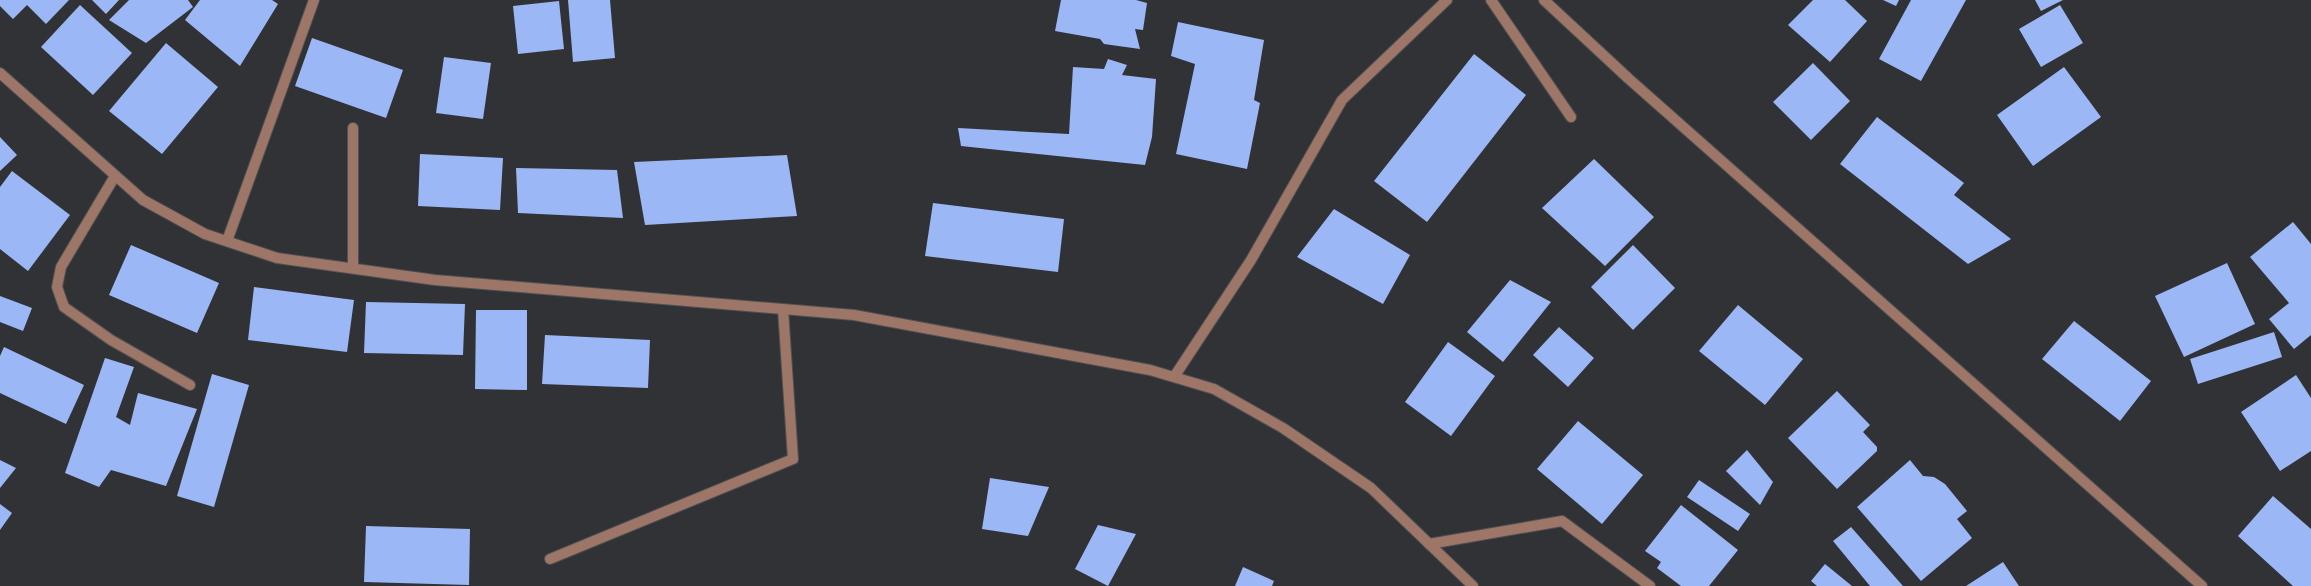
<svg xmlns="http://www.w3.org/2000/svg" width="2311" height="586" font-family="'Sofia Sans Condensed',sans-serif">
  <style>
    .building { fill: #9cb7f5 }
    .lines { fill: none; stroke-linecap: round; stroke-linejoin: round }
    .service-casing { stroke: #505154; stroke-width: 12 }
    .minor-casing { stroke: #505154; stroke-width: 12 }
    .tertiary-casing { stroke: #505154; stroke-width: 12 }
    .service { stroke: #9d7668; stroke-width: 10 }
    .minor { stroke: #9d7668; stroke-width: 10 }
    .tertiary { stroke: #9d7668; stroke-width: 10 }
  </style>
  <rect width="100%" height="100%" fill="#313235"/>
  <path class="building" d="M0,0H69L46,24L27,5L13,19L0,6Z
    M92,0H119L106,14Z
    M129,0H188L193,7L146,43L109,20Z
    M200,0H272L278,4L240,66L185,20Z
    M568,0H610L615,58L573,62Z
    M1061,0H1136L1147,3L1143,30L1135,29L1140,49L1104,44L1100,39L1055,31Z
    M1813,0H1845L1867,21L1830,62L1788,25Z
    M1883,0H1899L1896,6Z
    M1911,0H1966L1921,81L1879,59Z
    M2035,0H2063L2041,11Z
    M559,1L564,49L518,54L513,6Z
    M80,5L132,53L93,95L41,47Z
    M2060,5L2083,43L2041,67L2019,29Z
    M1178,22L1264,40L1254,100L1260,103L1247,169L1176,154L1195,64L1171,56Z
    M312,38L403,70L386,118L295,86Z
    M166,43L218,87L162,154L109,111Z
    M1474,54L1526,95L1427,222L1374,181Z
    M444,57L491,63L483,119L436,113Z
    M1108,59L1127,65L1122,75L1156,79L1152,137L1145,165L961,146L958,128L1069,134L1073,67L1104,69Z
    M1813,63L1850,101L1811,140L1773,102Z
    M2064,67L2101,117L2033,166L1997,115Z
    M1877,117L1964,183L1954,195L2011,239L1968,264L1840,164Z
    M0,137L17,155L0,171Z
    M420,154L503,158L500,210L418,206Z
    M787,155L797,216L645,225L634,162Z
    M1594,159L1654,217L1605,266L1542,208Z
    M516,168L617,170L623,218L518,213Z
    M12,171L70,215L28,271L0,249V187Z
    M933,203L1064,219L1058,272L925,256Z
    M1334,209L1410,255L1383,304L1297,257Z
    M2293,222L2311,244V335L2294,349L2269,319L2289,303L2250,257Z
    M131,245L219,283L197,333L109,295Z
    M1633,245L1675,288L1633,330L1591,287Z
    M2227,263L2255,324L2184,357L2155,296Z
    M1510,280L1551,302L1503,362L1467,332Z
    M254,287L354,300L347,352L248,340Z
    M0,296L32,308L23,331L0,322Z
    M366,302L465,304L463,355L364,353Z
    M1738,305L1803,359L1765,405L1699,351Z
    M476,310H527V390L475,389Z
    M2074,321L2151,381L2120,421L2042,359Z
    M1559,327L1594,358L1568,387L1533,355Z
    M2274,332L2282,357L2198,384L2190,359Z
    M545,335L650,340L648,388L542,384Z
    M1448,342L1495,376L1451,436L1405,402Z
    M4,347L84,385L66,424L0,393V356Z
    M105,358L134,367L116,417L130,425L138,393L197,409L166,486L111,470L99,487L65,473Z
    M212,374L249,385L214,507L177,496Z
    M2296,375L2311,398V451L2280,471L2241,412Z
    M1837,391L1870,425L1863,432L1877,447V451L1837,489L1788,438Z
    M1578,421L1643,475L1602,524L1537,469Z
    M1747,450L1773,482L1760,505L1726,471Z
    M0,460L16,468L0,488Z
    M1910,460L1923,476L1934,477L1945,484L1967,511L1957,519L1972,538L1921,581L1857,507Z
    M990,478L1049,487L1028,536L982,529Z
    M1699,480L1750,514L1738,531L1687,497Z
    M2273,496L2311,529V586H2293L2238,536Z
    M0,504L12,513L0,530Z
    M1681,505L1738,550L1709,586H1681L1657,568L1661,562L1645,551Z
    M1098,525L1136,534L1108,586L1075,569Z
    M366,526L470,529L469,585L364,582Z
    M1851,527L1903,586H1870L1833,541Z
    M2003,562L2019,586H1966Z
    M1825,564L1852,586H1817L1811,581Z
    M1243,567L1274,581L1272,586H1235Z"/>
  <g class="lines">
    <defs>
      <path id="service" d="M1491,0L1571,117
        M1429,544L1562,521L1650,586
        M550,559L793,459L783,309"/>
      <path id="minor" d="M0,73L143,200L205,234L277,258L435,280L854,315L1150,370L1214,389L1283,428L1371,488L1473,586
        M115,176L61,267L57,287L64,307L111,340L190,385
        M227,241L314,0
        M353,268V128
        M1174,377L1251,260L1342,100L1447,0"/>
      <path id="tertiary" d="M1544,0L1629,79L2202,586"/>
    </defs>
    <use href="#service" class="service-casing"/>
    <use href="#minor" class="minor-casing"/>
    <use href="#tertiary" class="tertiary-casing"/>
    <use href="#service" class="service"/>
    <use href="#minor" class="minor"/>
    <use href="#tertiary" class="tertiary"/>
  </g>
</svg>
